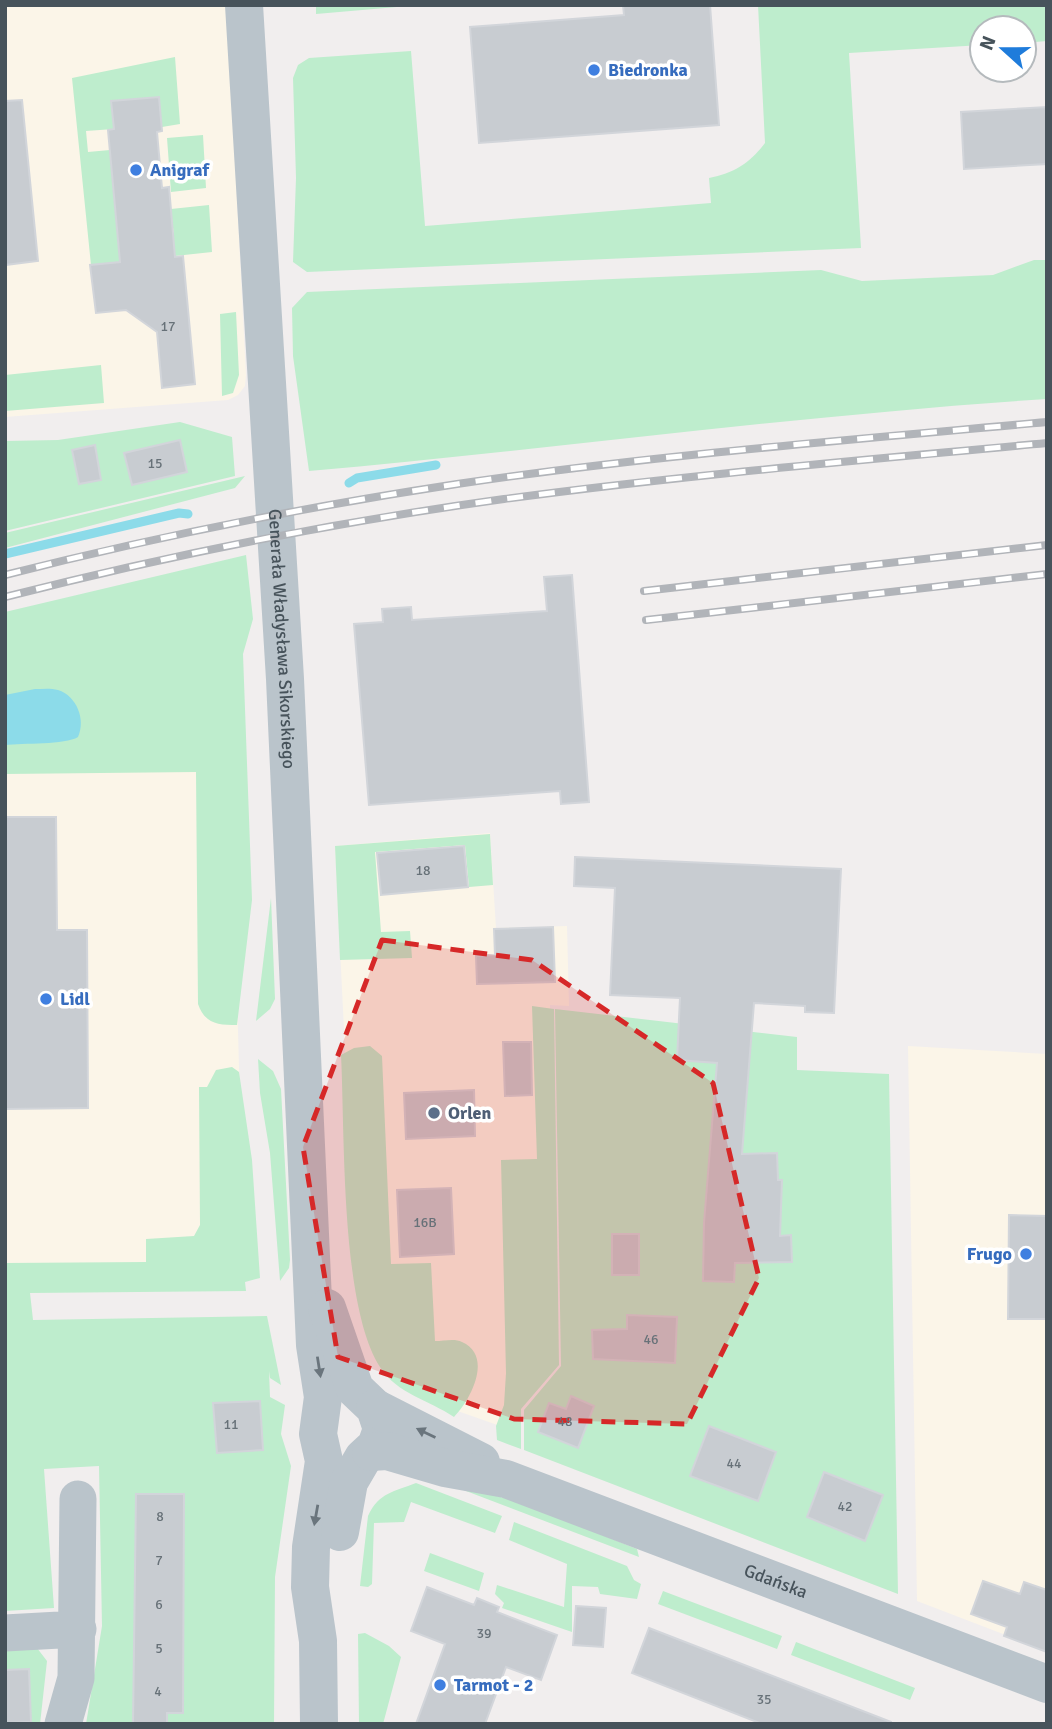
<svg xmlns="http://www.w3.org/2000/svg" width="1052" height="1729" font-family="Signika,sans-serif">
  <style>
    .commercial { fill: #fbf5e8 }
    .green { fill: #beedcd }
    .water { fill: #8cdbe9 }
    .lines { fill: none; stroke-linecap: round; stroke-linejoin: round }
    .stream { stroke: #8cdbe9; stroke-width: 9 }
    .building { fill: #c8ccd1; stroke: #d2d5da; stroke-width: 2 }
    .minor { stroke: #bac4cb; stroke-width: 37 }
    .tertiary { stroke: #bac4cb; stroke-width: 38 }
    .rail-casing { stroke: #b1b4b9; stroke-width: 8 }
    .rail { stroke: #fff; stroke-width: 5; stroke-dasharray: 16; stroke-linecap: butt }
    .oneway { fill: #6a757d }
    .marked { fill: #d62828; fill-opacity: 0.2; stroke: #d62828; stroke-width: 5; stroke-dasharray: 14 9; stroke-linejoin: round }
    .shop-dot { fill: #3f7fe0; stroke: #fff; stroke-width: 2.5 }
    .service-dot { fill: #5c6f8a; stroke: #fff; stroke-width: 2.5 }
    .labels { text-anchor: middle; stroke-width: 7; stroke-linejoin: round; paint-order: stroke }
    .number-label { font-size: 14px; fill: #677178 }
    .shop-label { font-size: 18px; font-weight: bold; fill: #366cbe; stroke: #fff; text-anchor: start }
    .street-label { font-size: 18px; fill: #47535b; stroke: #fff }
    .service-label { font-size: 18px; font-weight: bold; fill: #4e5e75; stroke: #fff; text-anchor: start }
  </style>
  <rect width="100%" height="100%" fill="#f1eeee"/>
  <path class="commercial" d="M5,5H227L246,375L245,386L238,395L228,400L5,417Z
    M228,663L245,1288L5,1286V696Z
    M490,833L496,928L567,926L569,1006L550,1005L556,1362L503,1427L452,1409L355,1255L335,846Z
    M908,1046L1047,1054V1651L917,1601Z"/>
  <path class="green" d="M316,5H420L316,14Z
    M758,5H1047V41L1024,43V28H982V45L849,53L861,248L307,272L293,262L296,178L293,78L298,65L309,58L411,51L425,226L711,203L709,178C734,173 749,164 765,143Z
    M175,57L180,124L162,127L159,97L111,101L114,129L86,131L88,152L110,150L118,234L138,239L174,236L171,209L209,205L212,252L91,265L72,78Z
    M203,135L206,188L171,192L167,138Z
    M1034,260H1047V399C800,415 555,449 309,471L293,356L292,308L307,292L821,270L862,281L993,275Z
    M236,312L239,375L233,393L222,396L220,314Z
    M101,365L104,403L5,411V375Z
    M180,422L232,437L235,476L5,531V441L58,440Z
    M245,476L235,488L5,548V533Z
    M246,555L253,619L243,654L252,900L237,1025C218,1025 205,1024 198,1004L196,772L5,774V612Z
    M490,834L493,885L469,887L465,845L375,852L381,932L410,931L412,958L340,960L335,846Z
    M271,898L275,999L270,1009L256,1021Z
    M532,1006L554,1009L559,1365L521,1409V1449L497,1440L496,1426L504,1405L506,1373L501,1160L537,1159Z
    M555,1009L797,1037V1070L889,1074L898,1594L524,1450V1410L561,1366Z
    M370,1046L382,1056L391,1264L431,1263L435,1341C444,1341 455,1338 462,1342C494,1356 470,1401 454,1417C429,1400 397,1394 380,1367C340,1305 345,1131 341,1055L354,1048Z
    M258,1059L273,1071L281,1089L290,1260L289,1268L280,1281L270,1153L260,1093Z
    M232,1067L239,1072L252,1160L260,1278L245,1282L246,1291L30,1293L33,1320L267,1316L281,1385L270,1378L269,1371L270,1397L285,1405L281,1434L291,1466L275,1577L274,1724H86L102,1626L99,1466L44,1469L54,1608L5,1611V1263L146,1262V1239L194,1236L200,1225L199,1087H207L216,1070Z
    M424,1475L525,1504L637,1549L639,1557Z
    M416,1483L502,1516L495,1533L411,1502L404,1522L374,1523L372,1584L368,1587L360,1586L368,1516C379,1492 394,1492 416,1483Z
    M514,1522L627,1566L634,1580L641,1584L637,1599L600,1594L598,1587L572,1586V1632L502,1608L504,1603L495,1594L497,1585L564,1607L567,1564L509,1540Z
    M430,1553L484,1573L479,1591L424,1571Z
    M663,1591L782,1636L777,1649L658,1604Z
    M365,1633L389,1646L401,1657L383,1724H359L358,1634Z
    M796,1642L915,1688L910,1700L791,1655Z
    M37,1648L47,1661L40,1724H5V1649Z"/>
  <path class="water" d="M35,689C42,689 51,688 58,690C77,696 86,720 78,737C65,745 23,743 5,745V695Z"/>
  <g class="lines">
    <path class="stream" d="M349,483L357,478L436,465
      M5,554L179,513L188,514"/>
  </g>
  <path class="building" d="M623,5H710L719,125L479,143L470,27L624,15Z
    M159,97L162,131L157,132L162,188L169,187L175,257L183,256L195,384L162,388L157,332L126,310L96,313L90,265L120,262L108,130L114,129L111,101Z
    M22,100L38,261L5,265V101Z
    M1047,107V164L964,169L961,112Z
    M180,440L187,472L132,485L124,453Z
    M95,445L101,480L79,484L72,450Z
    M572,575L589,802L561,804L560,791L369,805L354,624L383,622L382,609L411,607L412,620L547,611L544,577Z
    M5,817H56L57,930H87L88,1108L5,1109Z
    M464,846L468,887L381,895L377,853Z
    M575,857L841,869L834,1013L805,1012V1006L754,1003L742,1154L777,1153L778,1180H782L780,1236L791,1235L792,1262L735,1263L734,1282L703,1281L704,1223L717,1063L677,1060L680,998L610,995L615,888L574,886Z
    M553,927L555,982L477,984L476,956L495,955L494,929Z
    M503,1042H531L532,1095L505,1096Z
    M474,1090L475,1136L406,1139L404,1093Z
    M451,1188L454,1254L400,1257L397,1190Z
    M1009,1215L1047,1216V1319H1008Z
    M612,1234H639V1275H612Z
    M627,1315L677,1317L675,1363L593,1359L592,1330L627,1329Z
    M571,1396L594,1406L578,1448L538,1432L549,1403L566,1409Z
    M260,1401L263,1450L217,1453L213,1403Z
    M709,1426L776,1452L758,1501L690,1476Z
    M824,1472L883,1495L865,1541L807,1517Z
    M136,1494H184L183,1713H167V1724H133Z
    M983,1581L1020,1594L1024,1582L1047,1590V1652L1004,1636L1007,1627L971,1614Z
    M427,1587L474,1605L477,1598L499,1607L497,1612L557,1635L541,1680L506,1667L485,1724H416L445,1644L411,1631Z
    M576,1606L606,1608L603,1647L573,1645Z
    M649,1628L891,1722V1724H762L632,1673Z
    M29,1669L31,1722L5,1723V1670Z"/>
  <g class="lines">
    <path class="minor" d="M5,1633L78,1629
      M63,1724L76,1678L78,1499"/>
    <g class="tertiary">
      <path id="s1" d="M244,5L285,679L315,1345L323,1397L318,1434L324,1461L311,1547L310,1587L318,1641L319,1724"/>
      <path d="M327,1308L355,1389L375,1408L382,1429L376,1446L363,1458L349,1482L340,1532"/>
      <path d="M375,1408L481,1462"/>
      <path id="s2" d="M371,1452L387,1451L445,1468L506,1479L1047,1684"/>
    </g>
    <defs>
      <path id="rail" d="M5,575C154,537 305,507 457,484C652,455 850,440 1047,422
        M644,591L1047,545
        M5,597C170,555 336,522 504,499C684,475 866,460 1047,443
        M646,620L1047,574"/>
    </defs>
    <use href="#rail" class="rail-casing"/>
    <use href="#rail" class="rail"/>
  </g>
  <defs><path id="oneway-solid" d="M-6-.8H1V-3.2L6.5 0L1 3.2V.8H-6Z" transform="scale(1.75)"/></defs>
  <g class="oneway">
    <use href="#oneway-solid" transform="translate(319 1367) rotate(81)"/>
    <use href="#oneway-solid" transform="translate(426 1433) rotate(-154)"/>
    <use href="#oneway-solid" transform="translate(316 1515) rotate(100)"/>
  </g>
  <path class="marked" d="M382,940L532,960L713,1083L759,1278L687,1424L514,1419L338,1357L303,1147Z"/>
  <g class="shop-dot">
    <circle cx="594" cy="70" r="7"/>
    <circle cx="136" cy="170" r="7"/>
    <circle cx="46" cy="999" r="7"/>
    <circle cx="1026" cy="1254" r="7"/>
    <circle cx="440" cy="1685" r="7"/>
  </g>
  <circle class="service-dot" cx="434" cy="1113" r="7"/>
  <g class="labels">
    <g class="number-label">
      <text x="168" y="331">17</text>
      <text x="155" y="468">15</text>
      <text x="423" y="875">18</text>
      <text x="425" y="1227">16B</text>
      <text x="651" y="1344">46</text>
      <text x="565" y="1426">48</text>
      <text x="231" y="1429">11</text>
      <text x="734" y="1468">44</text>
      <text x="845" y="1511">42</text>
      <text x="160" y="1521">8</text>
      <text x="159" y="1565">7</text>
      <text x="159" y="1609">6</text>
      <text x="484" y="1638">39</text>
      <text x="159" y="1653">5</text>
      <text x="158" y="1696">4</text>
      <text x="764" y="1704">35</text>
    </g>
    <g class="shop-label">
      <text x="608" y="76">Biedronka</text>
      <text x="150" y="176">Anigraf</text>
      <text x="60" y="1005">Lidl</text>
      <text x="1012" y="1260" text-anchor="end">Frugo</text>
      <text x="454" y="1691">Tarmot - 2</text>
    </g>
    <g class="street-label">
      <text dy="6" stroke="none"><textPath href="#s1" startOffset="635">Generała Władysława Sikorskiego</textPath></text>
      <text dy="6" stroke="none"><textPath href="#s2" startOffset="427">Gdańska</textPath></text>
    </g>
    <g class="service-label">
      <text x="448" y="1119">Orlen</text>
    </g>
  </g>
  <rect width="1052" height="1729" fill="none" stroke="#47535b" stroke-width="14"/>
  <g transform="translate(1003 49) rotate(291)"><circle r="33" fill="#ffffff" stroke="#b5babd" stroke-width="2"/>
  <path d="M0-5L12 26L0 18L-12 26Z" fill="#1f7cdb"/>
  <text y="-10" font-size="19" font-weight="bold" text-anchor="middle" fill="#47535b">N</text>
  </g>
</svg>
